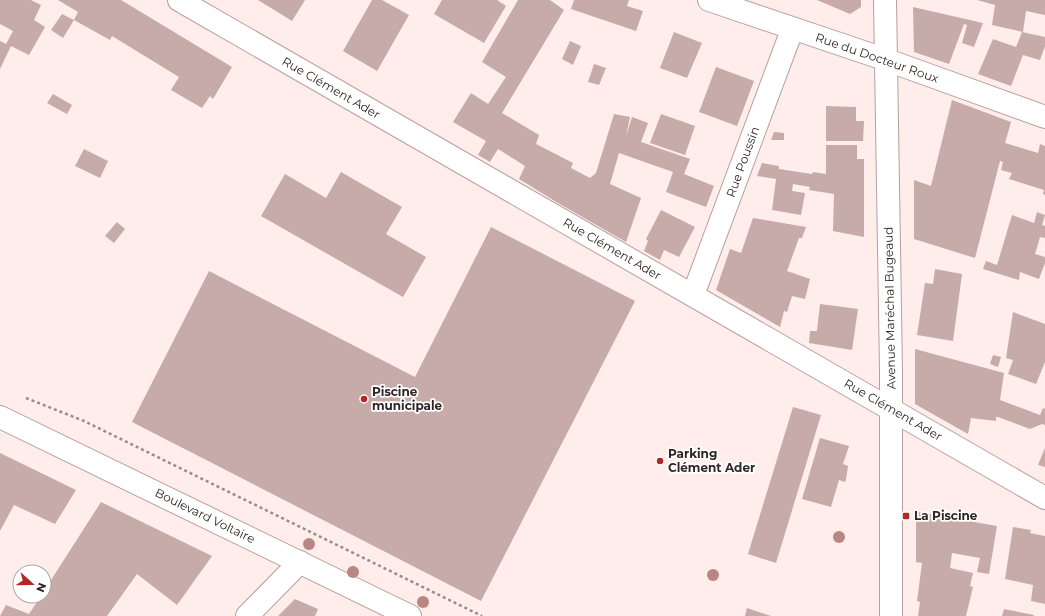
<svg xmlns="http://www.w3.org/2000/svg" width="1045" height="616" font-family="Montserrat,sans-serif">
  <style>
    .building { fill: #c6aba8 }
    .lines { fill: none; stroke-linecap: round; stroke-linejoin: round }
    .minor-casing { stroke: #b99e9b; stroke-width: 24 }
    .primary-casing { stroke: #b99e9b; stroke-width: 24 }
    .path { stroke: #998b8a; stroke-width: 2.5; stroke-dasharray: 3 3; stroke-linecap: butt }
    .minor { stroke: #fff; stroke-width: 22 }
    .primary { stroke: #fff; stroke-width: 22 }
    .tree { fill: #b88783 }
    .poi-dot { fill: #b62627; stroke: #fff; stroke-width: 1.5 }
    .labels { text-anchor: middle; stroke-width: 3.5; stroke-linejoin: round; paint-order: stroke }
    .street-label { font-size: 12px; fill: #302625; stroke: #fff }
    .poi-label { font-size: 12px; font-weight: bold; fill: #302625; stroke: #fff; text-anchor: start }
  </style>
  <rect width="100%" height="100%" fill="#feedeb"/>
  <path class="building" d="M0,0H31L41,5L34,20L45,27L29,55L11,46L0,69V41L6,44L13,31L0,24Z
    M58,0H121L232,67L213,99L210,96L202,108L171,90L179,77L112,36L110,40L74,20L78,12Z
    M258,0H305L292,21Z
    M372,0H382L409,15L377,71L343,51Z
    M442,0H497L506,6L484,43L434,14Z
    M518,0H550L564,10L502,113L539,135L536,144L573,163L571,168L590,178L596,173L614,114L630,117L626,136L632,117L648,123L641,142L690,159L684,174L714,186L706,207L666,192L673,172L619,153L610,184L641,198L626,242L558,203L519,179L525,166L498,149L490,162L478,155L486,141L453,122L471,93L488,104L506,77L482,62Z
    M574,0H629L627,6L643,11L636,31L571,9Z
    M817,0H861V7L850,14Z
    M977,0H1045V15L1026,11L1023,32L992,25L995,5Z
    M913,7L983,23L974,47L962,43L967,25L964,24L949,64L914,52Z
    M62,14L74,20L63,38L51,30Z
    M674,32L702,43L687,78L660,68Z
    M1022,32L1045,37V46L1040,60L1023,55L1011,86L978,74L993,39L1016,47Z
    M570,41L581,46L573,65L562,59Z
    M594,64L606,68L599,85L588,82Z
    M716,67L754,81L737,126L699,112Z
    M53,94L72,105L67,114L47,103Z
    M952,100L1011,122L1005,143L1038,153L1040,144L1045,146V195L1043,194L1044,190L1009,179L1012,173L1001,170L1003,162L1000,161L975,258L914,239V180L931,186Z
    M826,106L856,107V121H864L863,141H826Z
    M661,114L695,126L685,155L650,143Z
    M774,132L784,133V140H771Z
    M826,145H857V159H864V237L833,231L834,194L809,190L810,187L793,184L792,191L805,193L801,215L772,210L776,179L757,176L762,163L779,166V169L812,174L813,172L826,174Z
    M84,149L108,161L100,178L75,166Z
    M341,172L402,207L386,234L426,257L403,297L261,216L285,174L326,198Z
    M661,210L695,227L679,257L664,250L660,260L644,251L648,241L646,239Z
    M1037,212L1045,215L1042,225L1045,226V238L1040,237L1035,254L1045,257V263L1039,279L1020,272L1019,280L983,269L986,261L997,265L1012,215L1034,223Z
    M753,218L806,227L802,238H799L787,271L810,279L805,299L792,296L787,312L784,311L780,327L716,290L730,249L741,253Z
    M117,222L125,229L114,243L105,236Z
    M491,227L635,301L481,601L132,422L209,271L415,377Z
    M935,269L962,274L953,341L917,335L925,283L933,284Z
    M820,304L858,309L852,350L809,343L810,331H817Z
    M1013,312L1045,324V362L1036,384L1008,374L1013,360L1006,358Z
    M915,349L1004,373L1000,400L1040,415L1043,408L1045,409V425L1042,424L1030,429L998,417H996V421L971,418L968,434L915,404Z
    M993,355L1001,357L998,367L990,364Z
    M793,407L821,415L776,563L748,554Z
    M820,438L849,446L843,464L848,466L846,479L845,482L839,480L831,507L802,499Z
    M1045,448V467L1038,465Z
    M0,453L76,490L55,524L14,505L0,531Z
    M101,502L212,556L177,605L137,574L107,616H0L6,605L29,614L41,596H44V591Z
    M918,512L997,526L989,574L977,572L980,558L952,553L950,568L973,573L970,586L973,587L966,616H918L920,602L917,601L922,563L916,562V514Z
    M1013,527L1031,530L1030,533L1045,536V604L1031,601L1033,585L1005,579Z
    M295,599L318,609L315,616H278Z
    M747,608L771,616H745Z
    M1004,609L1034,615V616H1002Z"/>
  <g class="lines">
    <defs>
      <path id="minor" d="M179,0L1045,498
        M709,0L887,60L1045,117
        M885,0L891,371V616
        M693,295L792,30
        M247,616L300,562"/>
      <path id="primary" d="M0,417L410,616"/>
    </defs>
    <use href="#minor" class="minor-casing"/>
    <use href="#primary" class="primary-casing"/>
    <path class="path" d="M26,398L84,421L482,616"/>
    <use href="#minor" class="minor"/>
    <use href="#primary" class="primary"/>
  </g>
  <g class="tree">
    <circle cx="839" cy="537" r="6"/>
    <circle cx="309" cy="544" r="6"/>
    <circle cx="353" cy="572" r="6"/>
    <circle cx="713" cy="575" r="6"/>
    <circle cx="423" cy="602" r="6"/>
  </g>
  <g class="poi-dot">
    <circle cx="364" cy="399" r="4"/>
    <circle cx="660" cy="461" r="4"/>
    <rect x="902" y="512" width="8" height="8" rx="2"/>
  </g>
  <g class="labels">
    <g class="street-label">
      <text transform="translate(877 58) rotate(19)" y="4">Rue du Docteur Roux</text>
      <text transform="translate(331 88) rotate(30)" y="4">Rue Clément Ader</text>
      <text transform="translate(743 162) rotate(-70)" y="4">Rue Poussin</text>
      <text transform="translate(612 249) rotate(30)" y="4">Rue Clément Ader</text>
      <text transform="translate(890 308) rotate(-91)" y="4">Avenue Maréchal Bugeaud</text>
      <text transform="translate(893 410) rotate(30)" y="4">Rue Clément Ader</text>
      <text transform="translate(205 516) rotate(26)" y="4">Boulevard Voltaire</text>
    </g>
    <g class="poi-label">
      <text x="372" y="396">Piscine<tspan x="372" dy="14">municipale</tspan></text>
      <text x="668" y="458">Parking<tspan x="668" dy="14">Clément Ader</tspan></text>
      <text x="914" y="520">La Piscine</text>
    </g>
  </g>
  <g transform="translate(32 584) rotate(111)"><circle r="19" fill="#ffffff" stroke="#aca8a8"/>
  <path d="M0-3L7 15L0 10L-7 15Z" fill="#b62627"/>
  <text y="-6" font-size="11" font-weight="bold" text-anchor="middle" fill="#302625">N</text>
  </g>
</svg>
